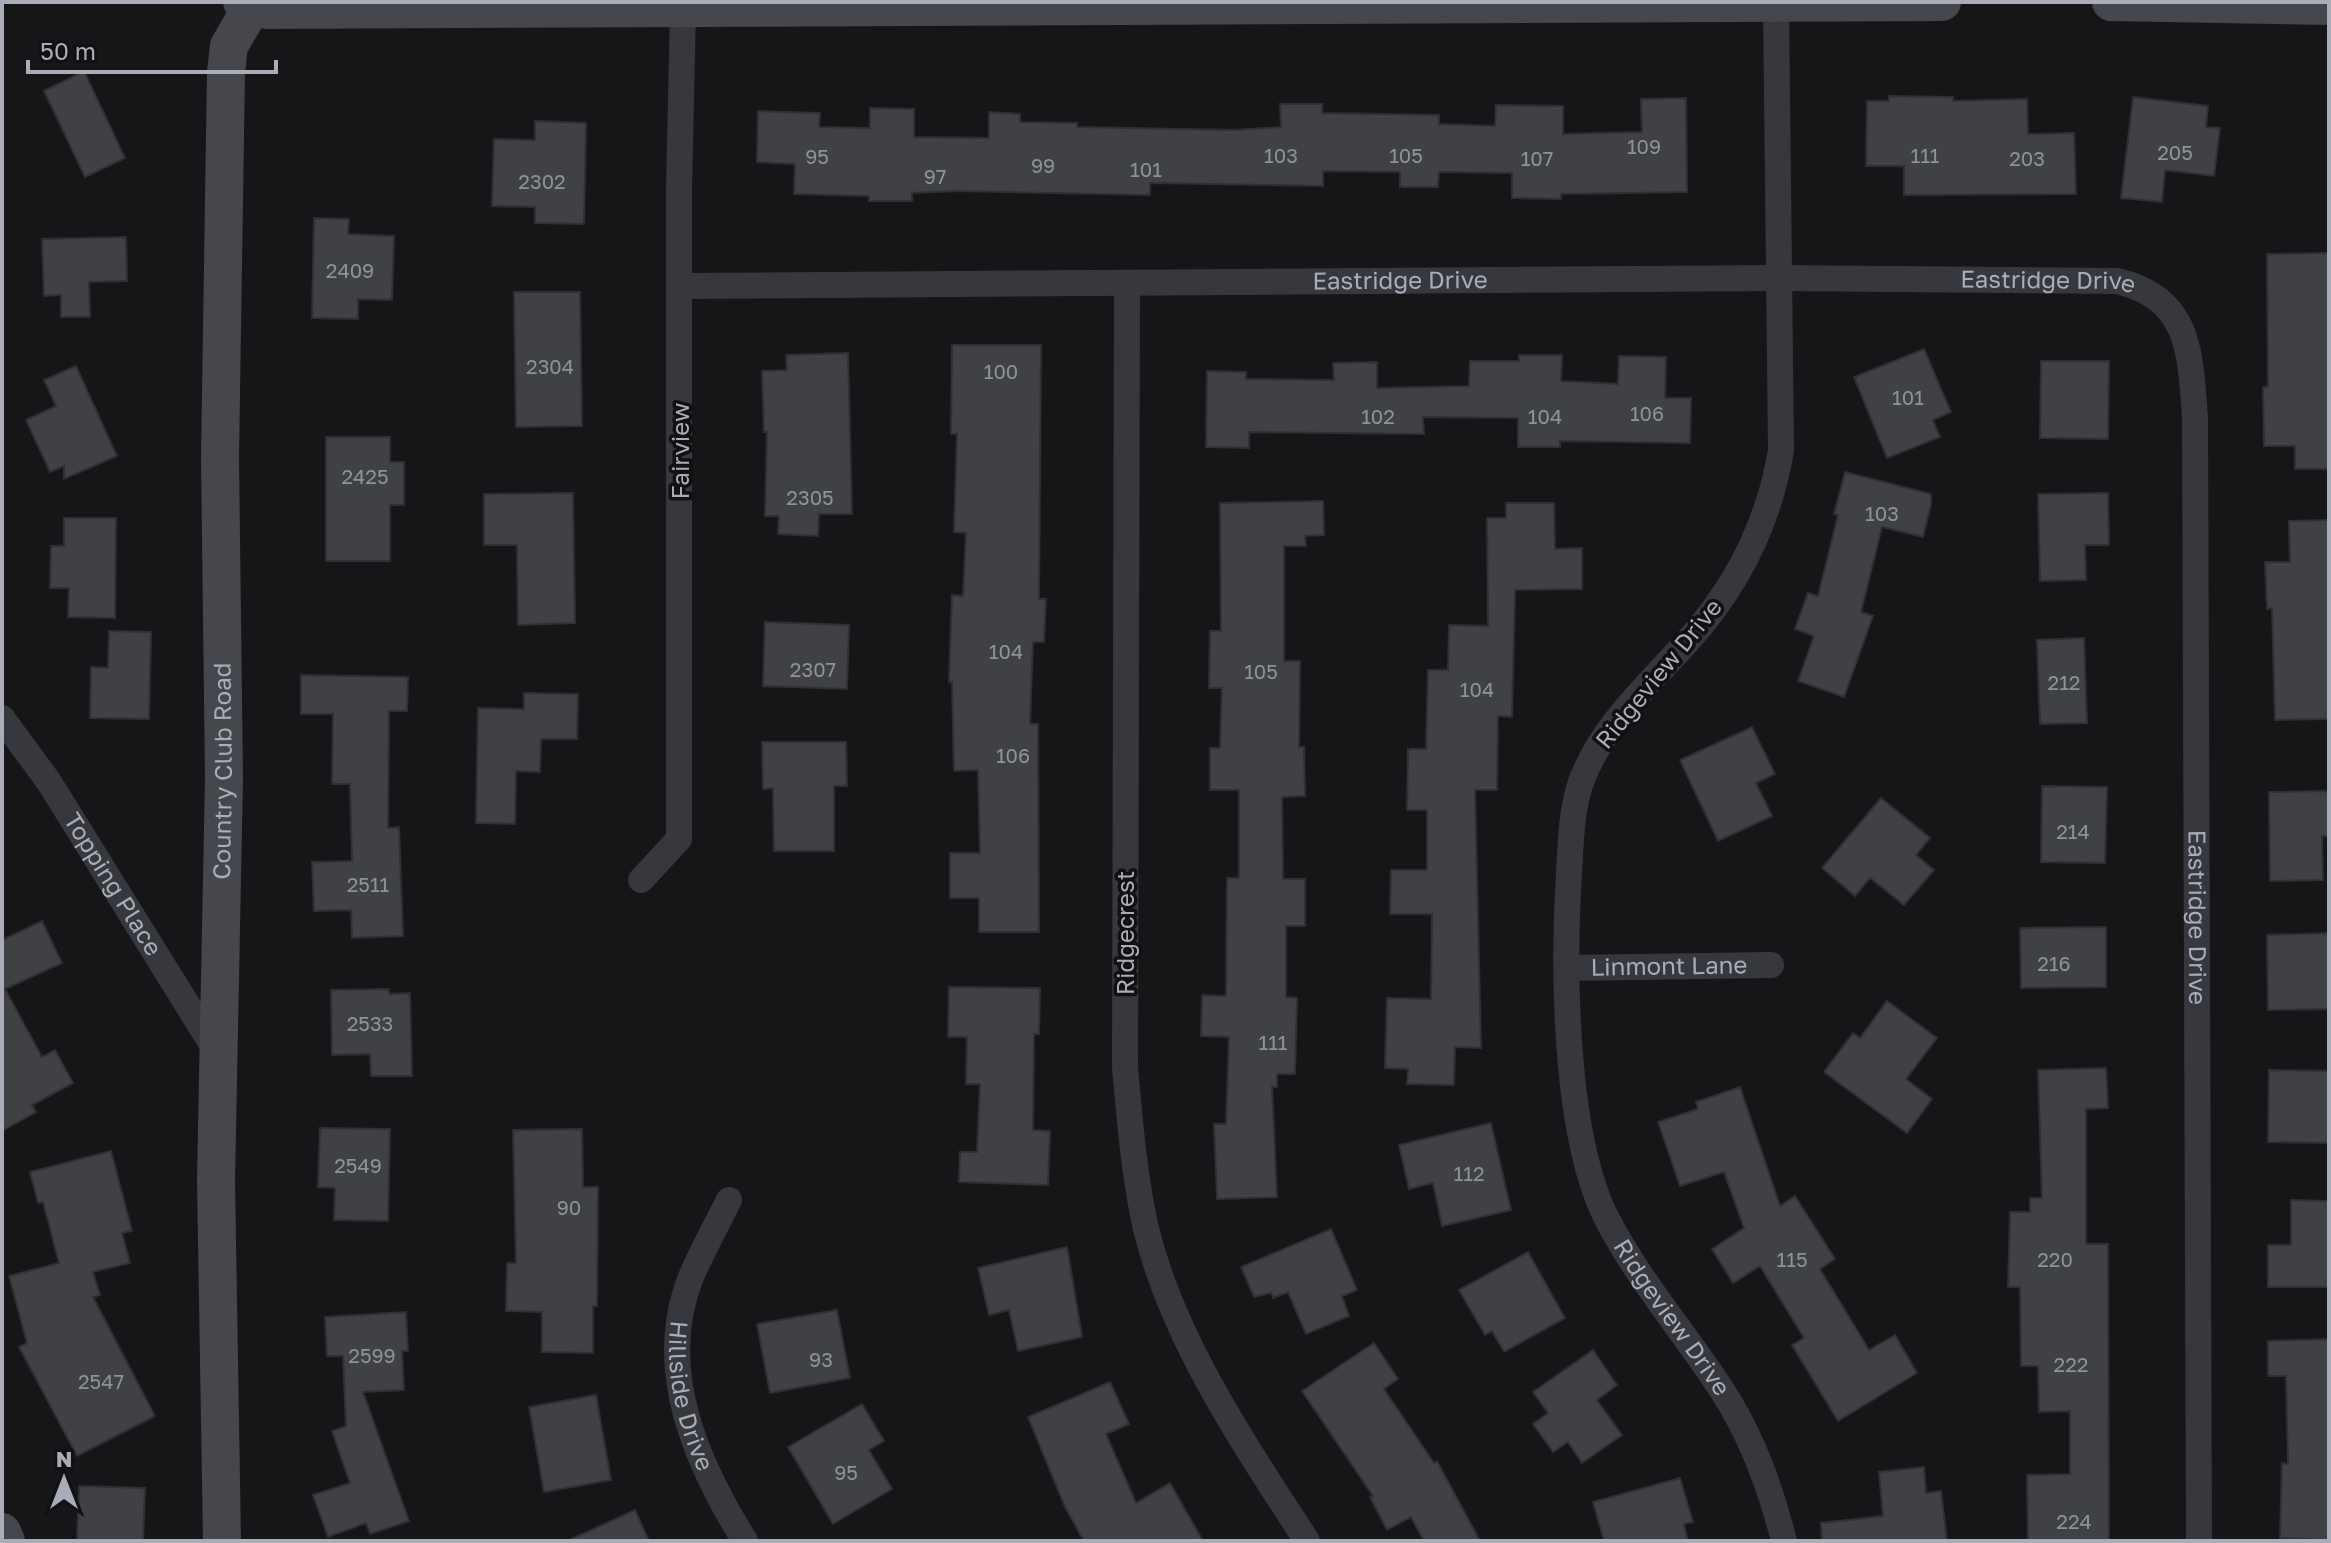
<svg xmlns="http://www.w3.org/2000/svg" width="2331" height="1543" font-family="'Golos Text',sans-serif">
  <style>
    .building { fill: #404145; stroke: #303034; stroke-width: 2 }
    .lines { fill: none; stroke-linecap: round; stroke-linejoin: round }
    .street { stroke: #37383d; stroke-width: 26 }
    .secondary { stroke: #45474d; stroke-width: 38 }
    .labels { text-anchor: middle; stroke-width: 7; stroke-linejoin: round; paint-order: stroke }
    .number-label { font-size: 20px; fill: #8e929b }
    .street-label { font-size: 24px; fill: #a8adb8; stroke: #111113 }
  </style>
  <rect width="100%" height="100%" fill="#161618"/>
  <path class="building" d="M84,71L125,158L85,177L44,91Z
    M1889,96L1953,97V101L2027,99L2028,134L2074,133L2076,194L1904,195V166H1866L1867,101H1889Z
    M2133,97L2208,106L2206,127L2220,128L2214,176L2165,170L2162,202L2121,198Z
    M1686,98L1687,192L1561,194V199L1512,198V173L1439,172L1438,187H1400V172L1323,171V186L1150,183V195L958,191L912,193V201H869V196L794,194L795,164L757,162L758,111L820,113L819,127L870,128V108L914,109V137L989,138V112L1020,114V122L1077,123V127L1234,130L1281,127L1280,104H1322V113L1439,115V124L1495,126L1496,105L1563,106V134L1642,132L1641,99Z
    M535,121L586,123L584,224L535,223V207L492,206L494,139L535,140Z
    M314,218L349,219L348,234L394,236L392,300L358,299V319L312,318Z
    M126,237L127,281L89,282L90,317H61V295L44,296L42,239Z
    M2329,253V469H2295V446H2264L2263,387H2268L2267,254Z
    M514,292H580L582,426L516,427Z
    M952,345H1041L1039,599H1046L1044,642H1033L1030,724H1038L1039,932H979V898H950V853H980L978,770L954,771L952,682H949L952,595L963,596L966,533L954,532L957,434H951Z
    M1924,349L1951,412L1933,420L1940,437L1887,458L1854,377Z
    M848,353L852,514H819L818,536L778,534L779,516H765L767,432H764L762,371L787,370L786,355Z
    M1519,355H1562L1561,381L1618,384L1619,356L1666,357L1665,398H1691L1690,443L1560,441V447H1518V418L1423,417L1424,434L1249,432V448L1206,447L1207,371L1246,372V379L1334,380L1333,363L1377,362V388L1469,386L1470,361H1519Z
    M2041,361H2109L2108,439L2040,438Z
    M76,366L117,456L64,479V466L50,472L26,420L56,406L44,380Z
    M326,437H390V462H404V505H390V561H326Z
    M1845,472L1931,494V505L1923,537L1882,527L1861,612L1873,616L1844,697L1798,681L1814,636L1795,629L1808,593L1818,596L1838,515L1834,514Z
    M573,493L575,623L518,625L517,545H484V494Z
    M2108,493L2109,545H2085L2086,580L2040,581L2038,494Z
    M1323,501L1324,535L1305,536L1306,546H1284V661H1300L1299,747H1304L1305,796L1282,797L1283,879H1305V926H1286V997L1297,998L1295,1074H1277V1087H1272L1277,1197L1217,1199L1214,1124H1226L1229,1037L1201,1036L1202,995L1226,996L1227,878H1239V790H1210V748H1220L1222,688H1209L1210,631H1221L1220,503Z
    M1506,503H1554L1555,549L1582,548V589L1515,590L1512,717L1498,716L1497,790H1475L1481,1048L1455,1047L1454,1085L1407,1084L1408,1069L1385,1068L1387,998L1431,999L1432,914H1390L1391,870H1427V810H1407L1408,749H1426L1428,670H1448L1449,625L1488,626L1487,518H1506Z
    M64,518H116L115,618L68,617L69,588H50L51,546H64Z
    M2329,520V719L2275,720L2272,608L2267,609L2265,562H2290L2289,521Z
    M765,622L849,625L847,689L763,686Z
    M109,631L151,632L149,719L90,718L91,667L108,668Z
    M2084,638L2087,723L2040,724L2037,640Z
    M301,675L408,677L407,711H389L388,828L399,827L403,936L352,938L351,910L314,911L312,862L352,861L350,784H332L333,714H301Z
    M524,693L578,694L577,739H541L540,772L516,771L515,824L476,823L478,708L524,709Z
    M1752,727L1775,774L1756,783L1772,816L1718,841L1680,760Z
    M762,742H846L847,786H834V851H774L773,788L763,789Z
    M2042,786L2107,787L2105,863L2041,862Z
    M2329,791V836H2322L2323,880L2270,881L2269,792Z
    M1881,798L1930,838L1916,855L1934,870L1904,905L1870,878L1855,896L1822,868Z
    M42,921L62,963L5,989L42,1057L55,1050L73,1083L32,1105L36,1112L2,1131V940Z
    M2106,927V987L2021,988L2020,928Z
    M2329,933V1009L2268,1010L2267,935Z
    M949,987L1040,988L1039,1034H1034L1033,1130L1050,1131L1048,1185L959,1182L960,1152H977L980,1084H966L967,1037H948Z
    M389,989V994L410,993L412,1076H371L370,1054L332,1055L331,990Z
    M1887,1001L1937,1038L1906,1079L1932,1099L1907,1133L1824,1072L1853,1033L1860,1038Z
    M2106,1068L2108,1108L2086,1109V1244H2108L2109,1541H2028L2027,1475L2070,1474V1411L2039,1412L2038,1366H2021L2020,1287H2008L2010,1212H2030V1198H2042L2038,1070Z
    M2269,1070L2329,1071V1143L2268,1142Z
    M1740,1087L1780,1206L1795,1196L1835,1259L1820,1269L1869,1350L1895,1335L1917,1373L1838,1421L1792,1345L1804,1338L1760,1266L1733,1283L1712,1249L1744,1228L1724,1172L1680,1186L1658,1122L1698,1109L1696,1102Z
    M1491,1123L1511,1210L1442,1226L1433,1183L1409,1189L1399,1145Z
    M320,1128L390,1129L388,1221L334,1220L335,1188L318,1187Z
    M582,1129L583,1187H598L597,1306H593V1353L542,1352V1312L506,1311L507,1263H516L513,1130Z
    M111,1151L132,1231L122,1233L130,1263L93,1272L100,1295L93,1297L155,1416L77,1456L19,1347L27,1343L9,1276L59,1263L43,1202L38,1203L30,1172Z
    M2291,1200L2329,1201V1287H2268V1245H2291Z
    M1331,1229L1357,1290L1342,1296L1349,1316L1306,1334L1288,1292L1273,1298L1271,1293L1254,1297L1241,1267Z
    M1067,1247L1082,1337L1018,1351L1009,1310L989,1315L978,1268Z
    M1528,1252L1565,1318L1504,1352L1492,1331L1485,1335L1459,1290Z
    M837,1310L850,1378L770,1393L757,1324Z
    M406,1312L408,1351H402L404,1390L363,1392L409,1521L370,1534L366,1523L328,1537L313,1495L350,1483L332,1431L346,1426L343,1356H327L325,1317Z
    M2329,1339V1540L2280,1538L2282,1463L2288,1464L2286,1376H2268V1341Z
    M1374,1343L1398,1379L1384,1389L1434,1463L1437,1461L1480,1541H1424L1411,1517L1387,1530L1370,1497L1373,1496L1302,1391Z
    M1593,1350L1617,1385L1597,1400L1622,1435L1582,1463L1568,1442L1553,1452L1533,1424L1548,1413L1533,1392Z
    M1110,1382L1129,1424L1106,1434L1136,1503L1170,1483L1203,1541H1084L1065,1507L1028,1417Z
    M596,1395L611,1480L544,1492L529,1407Z
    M862,1404L884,1441L869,1450L892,1489L833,1524L788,1447Z
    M1924,1467L1926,1493L1941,1491L1947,1541H1822L1821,1523L1883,1516L1879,1472Z
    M1680,1478L1693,1522L1684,1524L1688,1541H1604L1593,1502Z
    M79,1486L145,1488L143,1541H77Z
    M635,1510L649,1541H567Z"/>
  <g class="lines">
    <g class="street">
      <path id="s1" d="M1776,3L1781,450C1769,524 1737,587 1686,643C1648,685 1601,727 1581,782C1571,811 1571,842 1569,872C1563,967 1564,1135 1607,1219C1640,1283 1687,1335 1725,1395C1754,1441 1771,1489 1784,1541"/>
      <path d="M1127,283L1125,1067C1130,1122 1134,1175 1146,1229C1174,1342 1245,1445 1307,1541"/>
      <path id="s2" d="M682,286L1779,278L2117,281C2191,298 2190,354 2195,417L2199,1541"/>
      <path id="s3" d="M2,718L49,782L218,1054"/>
      <path d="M641,880L679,839V190L683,8"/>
      <path id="s4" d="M1567,968L1771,965"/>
      <path id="s5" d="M729,1200C716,1226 702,1251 691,1277C654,1369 697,1464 745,1541"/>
    </g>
    <g class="secondary">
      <path d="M242,2L267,10L1942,2"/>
      <path d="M2111,2L2329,6"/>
      <path d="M2,1532L6,1541"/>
      <path id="s6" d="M222,1541L216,1180L224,778L220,458L226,72L229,46L251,8"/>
    </g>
  </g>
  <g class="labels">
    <g class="number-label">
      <text x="1644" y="154">109</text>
      <text x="2175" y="160">205</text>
      <text x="1281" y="163">103</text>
      <text x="1406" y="163">105</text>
      <text x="1925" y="163">111</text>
      <text x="817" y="164">95</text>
      <text x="1537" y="166">107</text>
      <text x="2027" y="166">203</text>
      <text x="1043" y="173">99</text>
      <text x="1146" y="177">101</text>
      <text x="935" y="184">97</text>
      <text x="542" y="189">2302</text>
      <text x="350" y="278">2409</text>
      <text x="550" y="374">2304</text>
      <text x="1001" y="379">100</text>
      <text x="1908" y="405">101</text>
      <text x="1647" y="421">106</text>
      <text x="1378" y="424">102</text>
      <text x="1545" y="424">104</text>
      <text x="365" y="484">2425</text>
      <text x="810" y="505">2305</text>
      <text x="1882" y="521">103</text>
      <text x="1006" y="659">104</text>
      <text x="813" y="677">2307</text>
      <text x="1261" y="679">105</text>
      <text x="2064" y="690">212</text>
      <text x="1477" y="697">104</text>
      <text x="1013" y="763">106</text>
      <text x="2073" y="839">214</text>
      <text x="368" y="892">2511</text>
      <text x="2054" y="971">216</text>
      <text x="370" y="1031">2533</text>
      <text x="1273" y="1050">111</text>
      <text x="358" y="1173">2549</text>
      <text x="1469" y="1181">112</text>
      <text x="569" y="1215">90</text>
      <text x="1792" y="1267">115</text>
      <text x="2055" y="1267">220</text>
      <text x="372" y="1363">2599</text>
      <text x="821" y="1367">93</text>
      <text x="2071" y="1372">222</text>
      <text x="101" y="1389">2547</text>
      <text x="846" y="1480">95</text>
      <text x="2074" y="1529">224</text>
    </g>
    <g class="street-label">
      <text dy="8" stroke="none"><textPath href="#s2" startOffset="718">Eastridge Drive</textPath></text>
      <text dy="8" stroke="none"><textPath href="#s2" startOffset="1366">Eastridge Drive</textPath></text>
      <text transform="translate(681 451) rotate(-90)" y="8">Fairview</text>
      <text transform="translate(1659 674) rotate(-51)" y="8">Ridgeview Drive</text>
      <text dy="8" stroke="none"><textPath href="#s6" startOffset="770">Country Club Road</textPath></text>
      <text dy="8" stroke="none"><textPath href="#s3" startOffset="200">Topping Place</textPath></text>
      <text dy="8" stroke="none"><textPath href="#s2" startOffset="2108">Eastridge Drive</textPath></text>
      <text transform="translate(1126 933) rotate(-90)" y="8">Ridgecrest</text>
      <text dy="8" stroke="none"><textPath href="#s4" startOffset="102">Linmont Lane</textPath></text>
      <text dy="8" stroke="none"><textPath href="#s1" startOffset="1402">Ridgeview Drive</textPath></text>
      <text dy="8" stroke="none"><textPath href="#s5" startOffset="208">Hillside Drive</textPath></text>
    </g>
  </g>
  <rect width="2331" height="1543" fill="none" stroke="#a8adb8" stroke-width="8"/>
  <g transform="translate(64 1479)" stroke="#111113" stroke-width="6" paint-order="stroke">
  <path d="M0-6L14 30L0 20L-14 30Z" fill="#a8adb8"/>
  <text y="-12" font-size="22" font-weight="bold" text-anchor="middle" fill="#a8adb8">N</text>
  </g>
  <path d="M28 60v12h248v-12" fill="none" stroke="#a8adb8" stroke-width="4"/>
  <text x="40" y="60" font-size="24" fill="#a8adb8" stroke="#111113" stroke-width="6" paint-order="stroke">50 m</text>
</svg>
